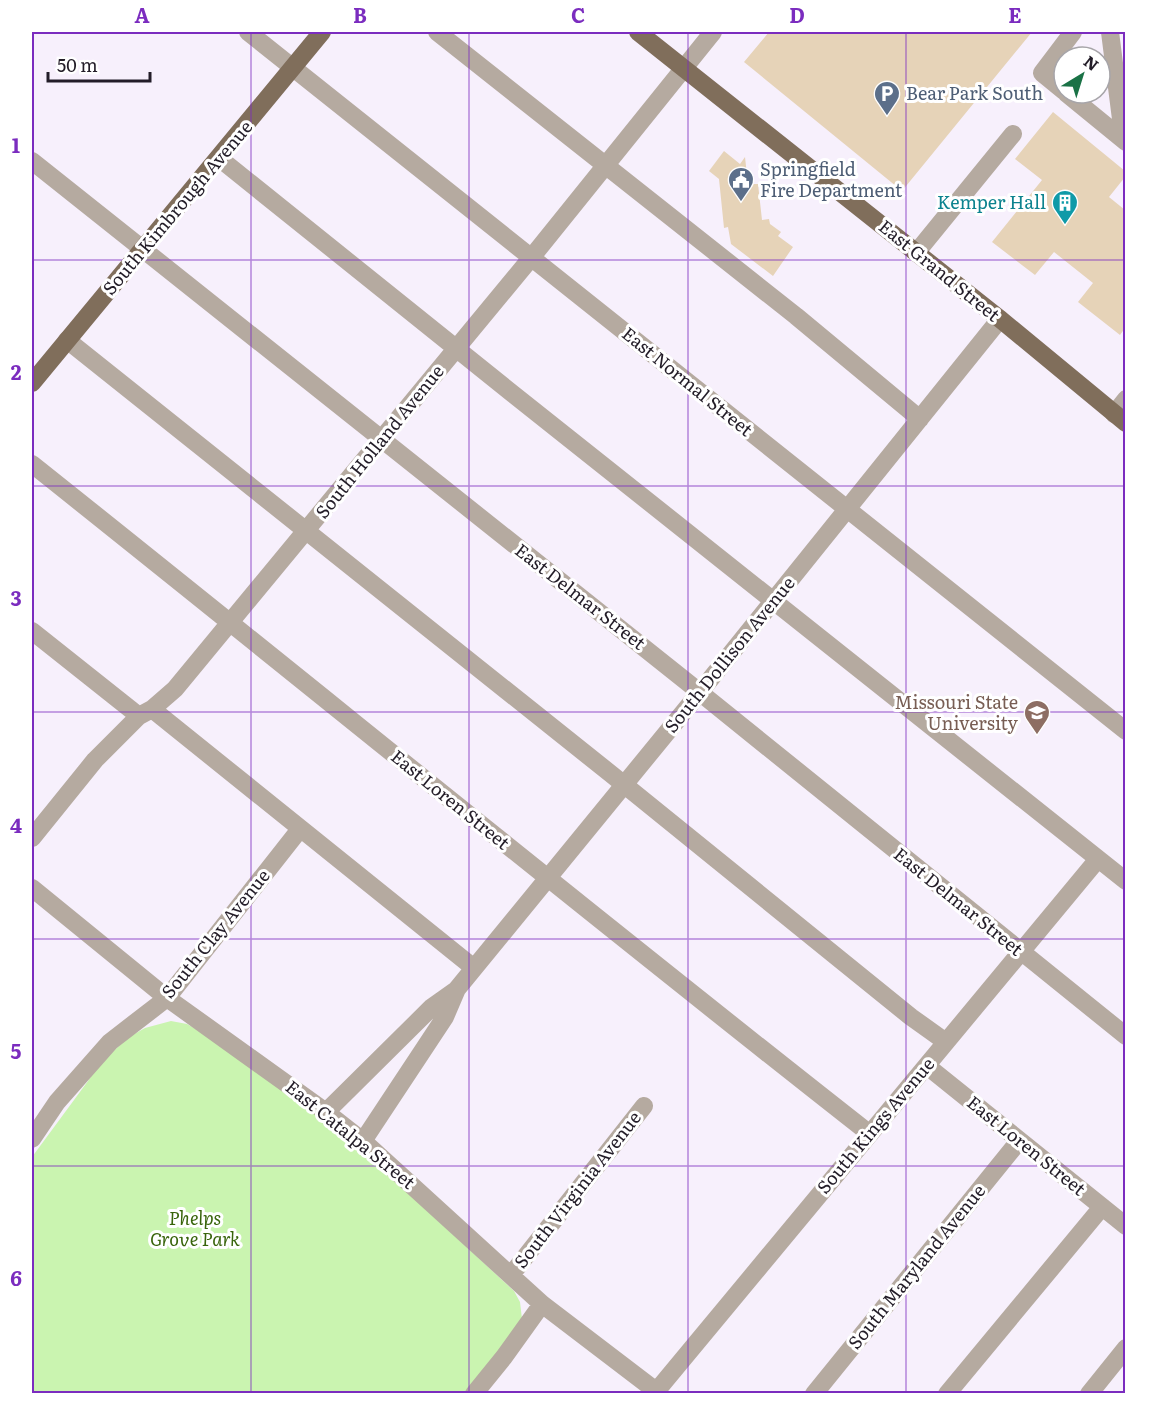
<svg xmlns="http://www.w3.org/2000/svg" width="1157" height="1425" font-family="Literata,serif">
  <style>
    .green { fill: #caf4b0 }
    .building { fill: #e6d3b8 }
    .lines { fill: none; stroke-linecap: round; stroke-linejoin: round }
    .minor { stroke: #b5aaa0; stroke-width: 18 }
    .major { stroke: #806e5b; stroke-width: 18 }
    .grid { fill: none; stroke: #7b2cbf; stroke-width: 1.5; stroke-opacity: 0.55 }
    .labels { text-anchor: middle; stroke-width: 6; stroke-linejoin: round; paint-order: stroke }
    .service-label { font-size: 18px; fill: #4e5e75; stroke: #fff; text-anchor: start }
    .culture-label { font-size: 18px; fill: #0d838f; stroke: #fff; text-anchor: end }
    .street-label { font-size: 18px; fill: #231d28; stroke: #fff }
    .education-label { font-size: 18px; fill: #785e54; stroke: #fff; text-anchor: end }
    .park-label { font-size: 18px; font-style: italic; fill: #38640b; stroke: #fff }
    .neatline { fill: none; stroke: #7b2cbf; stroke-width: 2 }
    .grid-label { font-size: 20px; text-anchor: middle; font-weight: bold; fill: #7b2cbf }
  </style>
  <rect width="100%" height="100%" fill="#f7f0fc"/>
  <path class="green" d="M171,1021L187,1024L201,1032L339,1129L514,1291L520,1302L522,1319L467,1393H32V1157L88,1081L100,1063L129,1037L145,1028Z"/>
  <path class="building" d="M769,32H1032L902,191L744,62Z
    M1053,112L1125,171V177L1109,197L1125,210V328L1120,335L1078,302L1093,283L1054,252L1035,275L992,242L1042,180L1015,159Z
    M724,151L740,164L745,157L748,184H758L762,220L769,219L770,224L781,232L778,236L793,247L773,276L731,244L728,227L724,228L719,179L709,171Z"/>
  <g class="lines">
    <path class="minor" d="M248,32L1126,731
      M437,32L796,316L920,419
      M1110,32L1121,119L1126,123
      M1064,91L1042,73L1073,32
      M1066,93L1126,142
      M219,158L513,394L1126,881
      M32,161L687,682L1126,1036
      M916,253L1013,134
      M67,340L611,774L911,1017L946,1042
      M1114,414L1126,399
      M32,464C312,687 588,913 870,1134
      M32,631L139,716
      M152,709L474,968
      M32,838L95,760L139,716L152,709L175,689L531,258L713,32
      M32,888L167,998L326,1112L363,1141L542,1304L660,1394
      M927,1066L1126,1226
      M326,1112L432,1007L456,990
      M32,1139L57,1102L110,1042L167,998L300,829
      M363,1141L445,1017L457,989L700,692L1000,319
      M511,1275L644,1106
      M474,1394L504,1357L542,1304
      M654,1394L1098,859
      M814,1394L1019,1141
      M947,1394L1102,1207
      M1089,1394L1126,1348"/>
    <path class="major" d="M638,32L1000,319L1126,423
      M32,383L322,32"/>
  </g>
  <path class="grid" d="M251,32V1394M469,32V1394M688,32V1394M906,32V1394M32,260H1126M32,486H1126M32,712H1126M32,939H1126M32,1166H1126"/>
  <defs>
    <symbol id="parking-pin" viewBox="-11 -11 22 30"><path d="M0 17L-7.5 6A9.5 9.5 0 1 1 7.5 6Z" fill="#5c6f8a" stroke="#fff"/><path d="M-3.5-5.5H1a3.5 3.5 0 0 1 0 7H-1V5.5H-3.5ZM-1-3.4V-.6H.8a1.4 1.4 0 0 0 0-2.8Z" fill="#fff"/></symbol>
    <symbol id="civic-pin" viewBox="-11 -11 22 30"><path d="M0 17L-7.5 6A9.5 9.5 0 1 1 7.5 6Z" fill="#5c6f8a" stroke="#fff"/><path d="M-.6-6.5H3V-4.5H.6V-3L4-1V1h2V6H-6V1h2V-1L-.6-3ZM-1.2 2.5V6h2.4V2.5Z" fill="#fff"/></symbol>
    <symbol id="building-pin" viewBox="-11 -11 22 30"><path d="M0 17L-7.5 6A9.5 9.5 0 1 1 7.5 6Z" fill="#0f9aa8" stroke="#fff"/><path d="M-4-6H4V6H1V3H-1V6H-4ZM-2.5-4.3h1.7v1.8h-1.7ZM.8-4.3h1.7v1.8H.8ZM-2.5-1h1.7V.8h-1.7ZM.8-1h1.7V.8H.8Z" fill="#fff"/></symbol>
    <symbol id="university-pin" viewBox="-11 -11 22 30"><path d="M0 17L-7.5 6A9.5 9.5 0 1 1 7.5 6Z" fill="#8d6e63" stroke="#fff"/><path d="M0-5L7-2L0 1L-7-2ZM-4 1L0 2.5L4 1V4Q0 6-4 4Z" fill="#fff"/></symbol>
  </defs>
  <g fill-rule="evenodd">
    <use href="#parking-pin" x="872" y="79" width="30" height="40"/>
    <use href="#civic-pin" x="726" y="165" width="30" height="40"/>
    <use href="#building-pin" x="1050" y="188" width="30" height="40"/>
    <use href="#university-pin" x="1022" y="698" width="30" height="40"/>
  </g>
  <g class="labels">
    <g class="service-label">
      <text x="906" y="100">Bear Park South</text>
      <text x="760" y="176">Springfield<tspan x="760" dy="21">Fire Department</tspan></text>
    </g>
    <g class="culture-label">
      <text x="1046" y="209">Kemper Hall</text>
    </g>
    <g class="street-label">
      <text transform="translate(178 208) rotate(-50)" y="6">South Kimbrough Avenue</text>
      <text transform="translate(939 271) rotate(39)" y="6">East Grand Street</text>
      <text transform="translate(687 382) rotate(39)" y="6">East Normal Street</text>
      <text transform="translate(380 442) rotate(-51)" y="6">South Holland Avenue</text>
      <text transform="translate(580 597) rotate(38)" y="6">East Delmar Street</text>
      <text transform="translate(730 655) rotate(-51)" y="6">South Dollison Avenue</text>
      <text transform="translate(450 800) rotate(39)" y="6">East Loren Street</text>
      <text transform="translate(958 902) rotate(39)" y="6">East Delmar Street</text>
      <text transform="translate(216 934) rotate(-51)" y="6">South Clay Avenue</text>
      <text transform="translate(876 1126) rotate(-50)" y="6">South Kings Avenue</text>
      <text transform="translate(350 1135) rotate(39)" y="6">East Catalpa Street</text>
      <text transform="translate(1026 1146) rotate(39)" y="6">East Loren Street</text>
      <text transform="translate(578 1190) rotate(-52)" y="6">South Virginia Avenue</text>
      <text transform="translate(917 1267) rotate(-51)" y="6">South Maryland Avenue</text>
    </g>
    <g class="education-label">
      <text x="1018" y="709">Missouri State<tspan x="1018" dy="21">University</tspan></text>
    </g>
    <g class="park-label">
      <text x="195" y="1225">Phelps<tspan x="195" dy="21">Grove Park</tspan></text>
    </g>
  </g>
  <rect width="1157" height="1425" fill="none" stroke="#ffffff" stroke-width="66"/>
  <g transform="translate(1082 75) rotate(38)"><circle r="28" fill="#ffffff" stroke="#a7a5a9" stroke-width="1.5"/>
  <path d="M0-4.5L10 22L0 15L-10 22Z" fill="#1a7246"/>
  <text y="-9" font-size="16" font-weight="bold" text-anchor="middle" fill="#231d28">N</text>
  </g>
  <path d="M48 72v9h102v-9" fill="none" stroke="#231d28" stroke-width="3"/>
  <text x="57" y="72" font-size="18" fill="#231d28" stroke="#ffffff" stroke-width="4.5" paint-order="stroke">50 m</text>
  <rect x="33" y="33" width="1091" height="1359" class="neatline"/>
  <g class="grid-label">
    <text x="142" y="23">A</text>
    <text x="360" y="23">B</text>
    <text x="578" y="23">C</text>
    <text x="797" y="23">D</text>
    <text x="1015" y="23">E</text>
    <text x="16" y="153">1</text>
    <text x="16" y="380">2</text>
    <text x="16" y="606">3</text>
    <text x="16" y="833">4</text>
    <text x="16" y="1059">5</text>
    <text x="16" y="1286">6</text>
  </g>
</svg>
